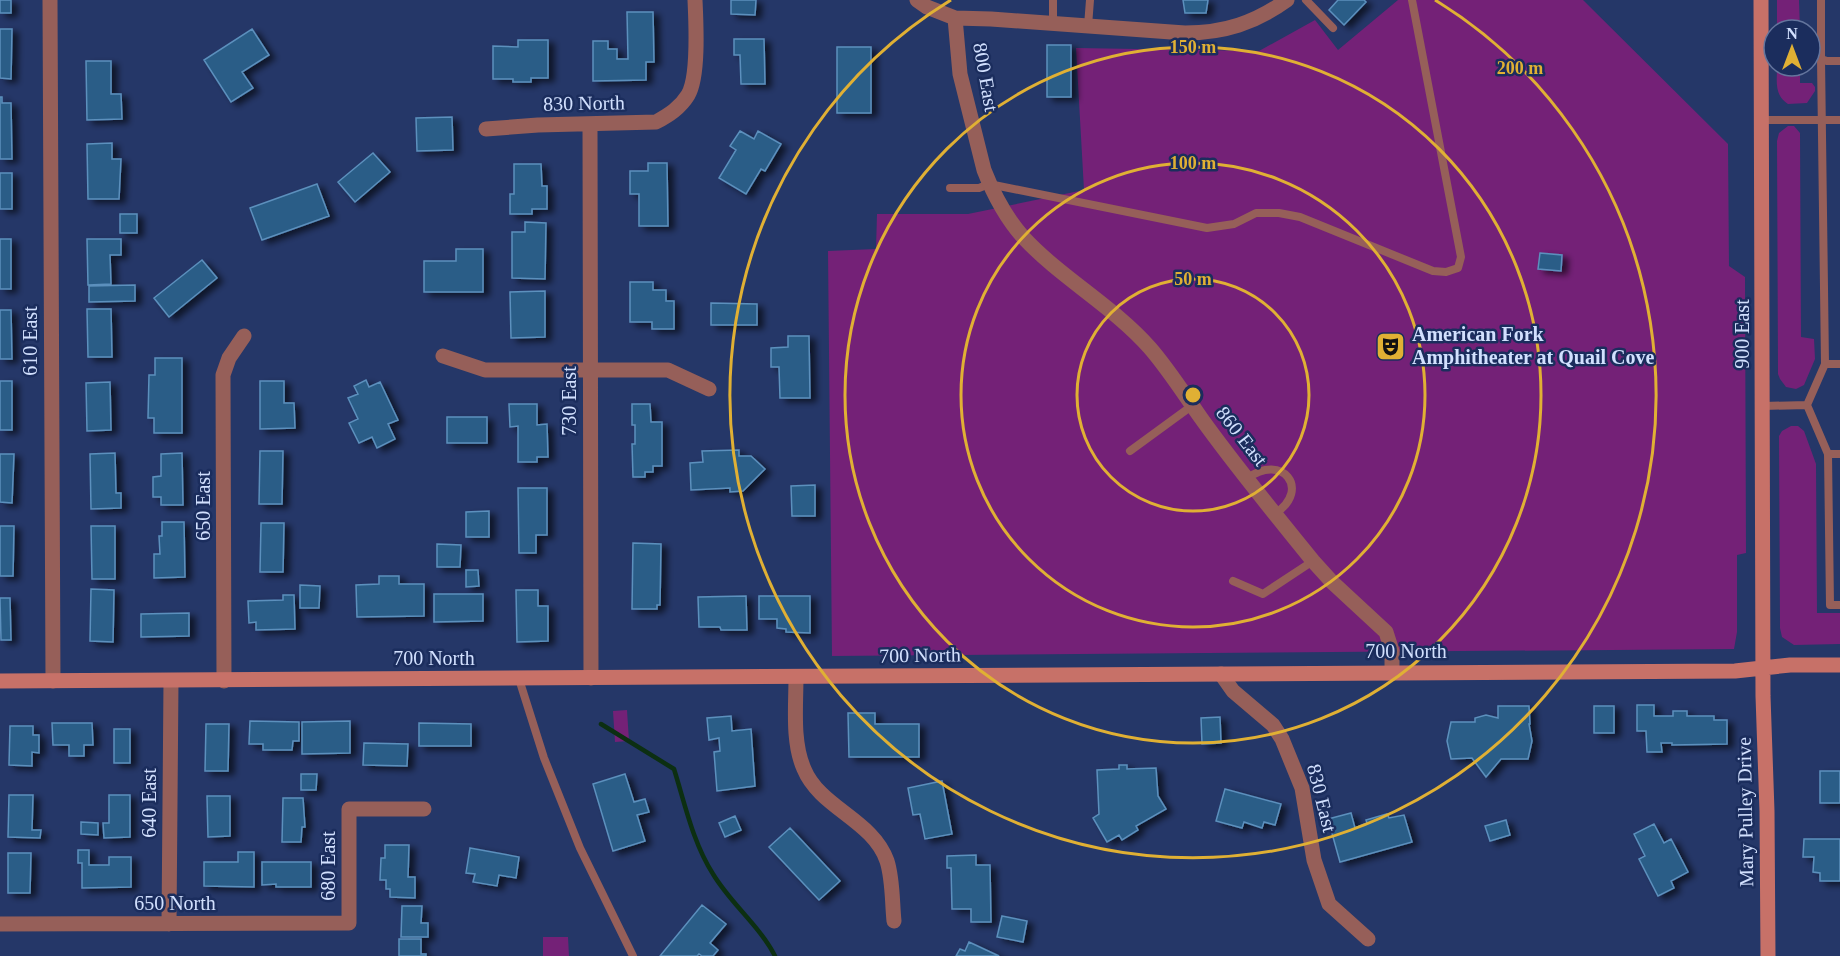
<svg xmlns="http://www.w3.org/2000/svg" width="1840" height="956" font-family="'Times New Roman',serif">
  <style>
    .green { fill: #742177 }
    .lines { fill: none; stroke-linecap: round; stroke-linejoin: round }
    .stream { stroke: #0c2f12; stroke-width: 4.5 }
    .building { fill: #2a5d87; stroke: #5c90bd; stroke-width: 1.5; filter: url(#shadow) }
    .lane { stroke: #965f59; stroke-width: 8 }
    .street { stroke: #965f59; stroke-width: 15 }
    .secondary { stroke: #c77168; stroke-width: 15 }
    .ring { fill: none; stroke: #e0b034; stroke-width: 3 }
    .labels { text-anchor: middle; stroke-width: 5; stroke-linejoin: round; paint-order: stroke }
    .street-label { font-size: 20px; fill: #d2e0fe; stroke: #1b2d5d }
    .poi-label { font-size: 20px; font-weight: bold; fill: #d2e0fe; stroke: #1b2d5d; text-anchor: start }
    .centre { fill: #e0b034; stroke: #1b2d5d; stroke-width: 3 }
    .ring-label { font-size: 18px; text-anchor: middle; font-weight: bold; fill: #e0b034; stroke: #1b2d5d; stroke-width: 5; stroke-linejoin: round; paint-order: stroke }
  </style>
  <defs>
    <filter id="shadow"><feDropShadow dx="6" dy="3.5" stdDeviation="3" flood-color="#0009"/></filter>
  </defs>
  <rect width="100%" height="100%" fill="#253768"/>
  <path class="green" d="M1398,0H1583L1728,144L1729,266L1745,277L1746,553L1737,555V632L1734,649L832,656L828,251L876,249L877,214H968L1084,190L1076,48L1259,51L1315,20L1338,50Z
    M1777,0H1799L1800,30H1777Z
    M1777,66H1800V83H1812L1815,87V91L1807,103L1788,104C1774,95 1777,82 1777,66Z
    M1788,126H1794L1800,133L1801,337L1814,339L1815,359L1804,385L1796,389L1786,387L1780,379L1778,374L1777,141L1779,133Z
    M1791,426H1798L1804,431L1816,464L1817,613H1840V644L1794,645L1782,637L1780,628L1779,436L1782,431Z
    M627,710L629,741L615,742L613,711Z
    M543,937H568L569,956H543Z"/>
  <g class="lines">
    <path class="stream" d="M601,724L674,769C685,804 693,843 713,874C731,904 759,925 775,956"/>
  </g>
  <path class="building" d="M0,0H11V13H0Z
    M731,0H756L755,15L731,14Z
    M1183,0H1208L1206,13H1185Z
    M1338,0H1364L1366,2L1344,25L1329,10Z
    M627,12H653L654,62H646V80L593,81V41H608V49H617V59H628Z
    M0,29H12L11,79L0,78Z
    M252,29L269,55L242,72L253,88L231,102L204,60Z
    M734,39H764L765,84H741L740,55H734Z
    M518,40H548V78H531V82H513V79H493V46L518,47Z
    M1047,45H1071V97H1047Z
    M837,47H871V113H837Z
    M86,61H111V94H121L122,119L87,120Z
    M0,97H2V103H11L12,159H0Z
    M452,117L453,150L417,151L416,118Z
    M740,131L754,139L758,131L781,144L765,171L761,169L746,194L719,178L736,150L730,146Z
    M112,143V159H121L119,199H88L87,144Z
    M373,153L390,172L355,202L338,182Z
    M648,163H667L668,226H639V194H630V171H648Z
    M514,164H541L542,186H547V209H532V214H510V194H514Z
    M0,173H12V209H0Z
    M317,184L329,216L262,240L250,208Z
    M120,214H137V233H120Z
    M525,222L546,223L545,279L512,278V232H525Z
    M0,239H11V289H0Z
    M87,239H121V255H110L111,284L88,285Z
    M456,249H483V292H424V261H456Z
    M1540,253L1562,255L1561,271L1538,269Z
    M202,260L217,278L169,317L154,298Z
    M630,282H653V290H666V301H674V329H652V322H630Z
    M135,285V301L89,302V286Z
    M545,291V337L511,338L510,292Z
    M711,303L757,304V325H711Z
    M87,309H111L112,357H88Z
    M0,310H11L12,359H0Z
    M788,336H809L810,398H780L779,367H771V348L788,347Z
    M155,358H182V433H154V418H148L149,375H155Z
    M366,380L369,387L380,382L398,420L388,424L395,439L377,448L372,437L359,443L349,423L358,419L348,398L358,394L354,386Z
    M0,381H12V430H0Z
    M260,381H284V403H294L295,428L260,429Z
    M110,382L111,430L87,431L86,383Z
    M509,404H537V425L547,424L548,457H537V462H518V426L510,427Z
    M632,404H650L651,422H662V466H653V472H645V477H633L632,444H635V425H632Z
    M447,417H487V443H447Z
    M739,450V456H751L765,469L743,491L730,492V488L691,490L690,463L703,462L702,451Z
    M260,451H283L282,504H259Z
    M115,453L116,493H121V508L91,509L90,454Z
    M182,453L183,505H161V497H153V477L161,476V454Z
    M0,454H14L12,503L0,502Z
    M815,485V516H792L791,486Z
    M518,488H547V535H536V553H519Z
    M489,511V537H466V512Z
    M162,522H184L185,577L154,578V554H160L159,536H162Z
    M261,523H284L283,572H260Z
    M0,526H14L13,576H0Z
    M91,526H115V579H92Z
    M633,543L661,544L660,605H657V609H632Z
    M437,544L461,545L460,567H437Z
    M466,570H478L479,586L466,587Z
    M379,576H399V584H424V616L357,617L356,585L379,584Z
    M300,585L320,586L319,608H300Z
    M91,589L114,590L113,642L90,641Z
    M516,590H538V606H548V641L517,642Z
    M434,594H483V621L434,622Z
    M283,595H294L295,629L256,630V622L249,623L248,601L283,600Z
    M746,596L747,630H721L720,627H699L698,597Z
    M759,596H810V633L786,632V629L777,628V619H759Z
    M0,598H10L11,640H1Z
    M189,613V636L141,637V614Z
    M1637,705H1654V716H1673V711H1687V716H1714V720H1727V744L1672,745V743H1661L1662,752H1647L1646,731H1637Z
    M1498,706H1529L1530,724H1529L1532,741L1528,759H1501L1486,777L1472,758L1451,759L1447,741L1451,722H1475V718L1486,715L1498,718Z
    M1594,706H1614V733H1594Z
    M848,713H875V724H919V757H849Z
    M731,716L732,731L751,729L755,786L717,791L714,752L720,751L719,738L709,740L707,718Z
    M1220,717L1221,743L1202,744L1201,718Z
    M250,721L299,722V741H293L292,750H263V744H249Z
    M350,721V753L302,754V722Z
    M52,723H92L93,745H84V756H69V745H53Z
    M419,723L471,724V746H419Z
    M206,724H229L228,771H205Z
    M10,726H33V735H39V753L32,752V766L9,765Z
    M114,729H130V763H114Z
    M364,743L408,744L407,766L363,765Z
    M1119,765H1127V769L1156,768L1158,796L1166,809L1136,826L1138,830L1122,840L1119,835L1107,842L1093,818L1099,814L1097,770L1119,769Z
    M1820,771H1840V803H1820Z
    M301,774H317L316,790H301Z
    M625,774L634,802L645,799L649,812L637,815L645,841L613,851L593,784Z
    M942,781L952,834L925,839L920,814L913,815L908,788Z
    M1225,789L1281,804L1275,825L1264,822L1262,828L1244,822L1242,828L1216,821Z
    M9,795H33L32,830H41L40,838L8,837Z
    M109,795H130V837L104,838L103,823H109Z
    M207,796H230V836L208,837Z
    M283,798H303L305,827H302L301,842H282Z
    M1351,813L1355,828L1367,823L1366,820L1387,814L1389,818L1404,815L1412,842L1340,862L1328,819Z
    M735,816L741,830L725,837L719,823Z
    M1506,820L1510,835L1490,841L1485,826Z
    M81,822L98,823V835L81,834Z
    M1654,824L1664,843L1671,839L1688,872L1671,881L1674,888L1658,896L1639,859L1645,856L1634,834Z
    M790,828L840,881L819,900L769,847Z
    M1804,839H1840V881H1820V873L1813,872L1814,857H1803Z
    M385,845H409L408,877H415V898L390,897V889H386V880H380L381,858H385Z
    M470,848L519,857L516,878L499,875L497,886L473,882L475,874L466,873Z
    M78,850H89V865H109V857H131V887L82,888V863H78Z
    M238,852H254V887L204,886V862H238Z
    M8,853H31L30,893H8Z
    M976,855V865H990L991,922H971V909H952L951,868H947V856Z
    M262,862H311V887H276V884L262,885Z
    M702,905L726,924L710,943L718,950L713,956H702L699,954L697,956H660Z
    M402,906H422L421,923H428V937H401Z
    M1002,916L1027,921L1023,942L997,937Z
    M399,939H421V954H426V956H399Z
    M969,942L999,956H956L960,949L965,951Z"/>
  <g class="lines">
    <path class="lane" d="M1306,0L1333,28
      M1821,0V59L1827,61H1840
      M1053,23V0
      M1088,26L1090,0
      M1821,59L1825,364H1840
      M1761,120H1840
      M950,188H979L989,184L1207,228L1234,224L1256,213H1279L1300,217L1433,271L1446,272L1458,268L1461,257L1412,0
      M1807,405L1828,454
      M1763,406L1807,405L1825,364
      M1130,451L1193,405
      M1840,454H1828L1830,605H1840
      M1248,478C1282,453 1311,489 1276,513
      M1233,581L1263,594L1313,561
      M519,679L544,758L580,848L633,956"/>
    <path class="street" d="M50,0L53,681
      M917,0L927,7L955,18L991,19L1185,33C1224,33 1255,23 1287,0
      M955,18L960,74L984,170C993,193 1007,219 1023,237C1061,278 1113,306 1150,348C1169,370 1184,394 1201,418C1236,467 1275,514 1313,561L1332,582L1386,632L1392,651V672
      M590,124L591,678
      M486,129L538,125L656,122C669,115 680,108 688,95C699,77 696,22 695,0
      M443,356L485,370H668L709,389
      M1221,674L1233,691L1273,725L1282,739L1302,788L1314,860L1329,904L1368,939
      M796,677C796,706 792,742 804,769C820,808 873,820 887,861C893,880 892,902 894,921
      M224,681L223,375L229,358L244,336
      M0,924L349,923V809H424
      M169,924L171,681"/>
    <path class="secondary" d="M1761,0L1763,696L1767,811L1768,956
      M0,681L1735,671L1790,665H1840"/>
  </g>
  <g class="ring">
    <circle cx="1193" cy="395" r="116"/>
    <circle cx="1193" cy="395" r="232"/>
    <circle cx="1193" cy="395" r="348"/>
    <path d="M1435 0A463 463 0 1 1 951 0"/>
  </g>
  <defs>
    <symbol id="theatre-square" viewBox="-11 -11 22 22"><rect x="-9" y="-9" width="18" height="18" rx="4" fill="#e0b034" stroke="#1b2d5d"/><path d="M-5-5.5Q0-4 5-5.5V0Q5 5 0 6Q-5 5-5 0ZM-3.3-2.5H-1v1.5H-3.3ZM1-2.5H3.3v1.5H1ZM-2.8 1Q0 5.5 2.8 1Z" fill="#111"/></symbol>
  </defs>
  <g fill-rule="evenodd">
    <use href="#theatre-square" x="1374" y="330" width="33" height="33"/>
  </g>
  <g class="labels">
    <g class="street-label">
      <text transform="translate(986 77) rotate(80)" y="7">800 East</text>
      <text transform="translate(584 103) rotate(-1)" y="7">830 North</text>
      <text transform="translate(1742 334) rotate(-90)" y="7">900 East</text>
      <text transform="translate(30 341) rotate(-90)" y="7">610 East</text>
      <text transform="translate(569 401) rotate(-90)" y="7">730 East</text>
      <text transform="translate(1242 436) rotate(52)" y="7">860 East</text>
      <text transform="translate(203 506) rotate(-90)" y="7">650 East</text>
      <text x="1406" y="658">700 North</text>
      <text transform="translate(920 655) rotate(-1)" y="7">700 North</text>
      <text x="434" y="665">700 North</text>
      <text transform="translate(1322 798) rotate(76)" y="7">830 East</text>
      <text transform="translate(149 803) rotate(-90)" y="7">640 East</text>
      <text transform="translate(1745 812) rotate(-91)" y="7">Mary Pulley Drive</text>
      <text transform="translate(328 866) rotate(-90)" y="7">680 East</text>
      <text x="175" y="910">650 North</text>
    </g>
    <g class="poi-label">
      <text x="1412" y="341">American Fork<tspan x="1412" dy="23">Amphitheater at Quail Cove</tspan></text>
    </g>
  </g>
  <circle cx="1193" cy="395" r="9" class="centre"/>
  <g class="ring-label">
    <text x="1193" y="53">150 m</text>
    <text x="1520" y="74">200 m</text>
    <text x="1193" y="169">100 m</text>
    <text x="1193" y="285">50 m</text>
  </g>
  <g transform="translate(1792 48)"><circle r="28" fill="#1b2d5d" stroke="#64759d" stroke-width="1.5"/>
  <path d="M0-4.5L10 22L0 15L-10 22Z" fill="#e0b034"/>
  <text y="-9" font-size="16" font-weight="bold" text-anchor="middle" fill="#d2e0fe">N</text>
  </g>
</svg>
